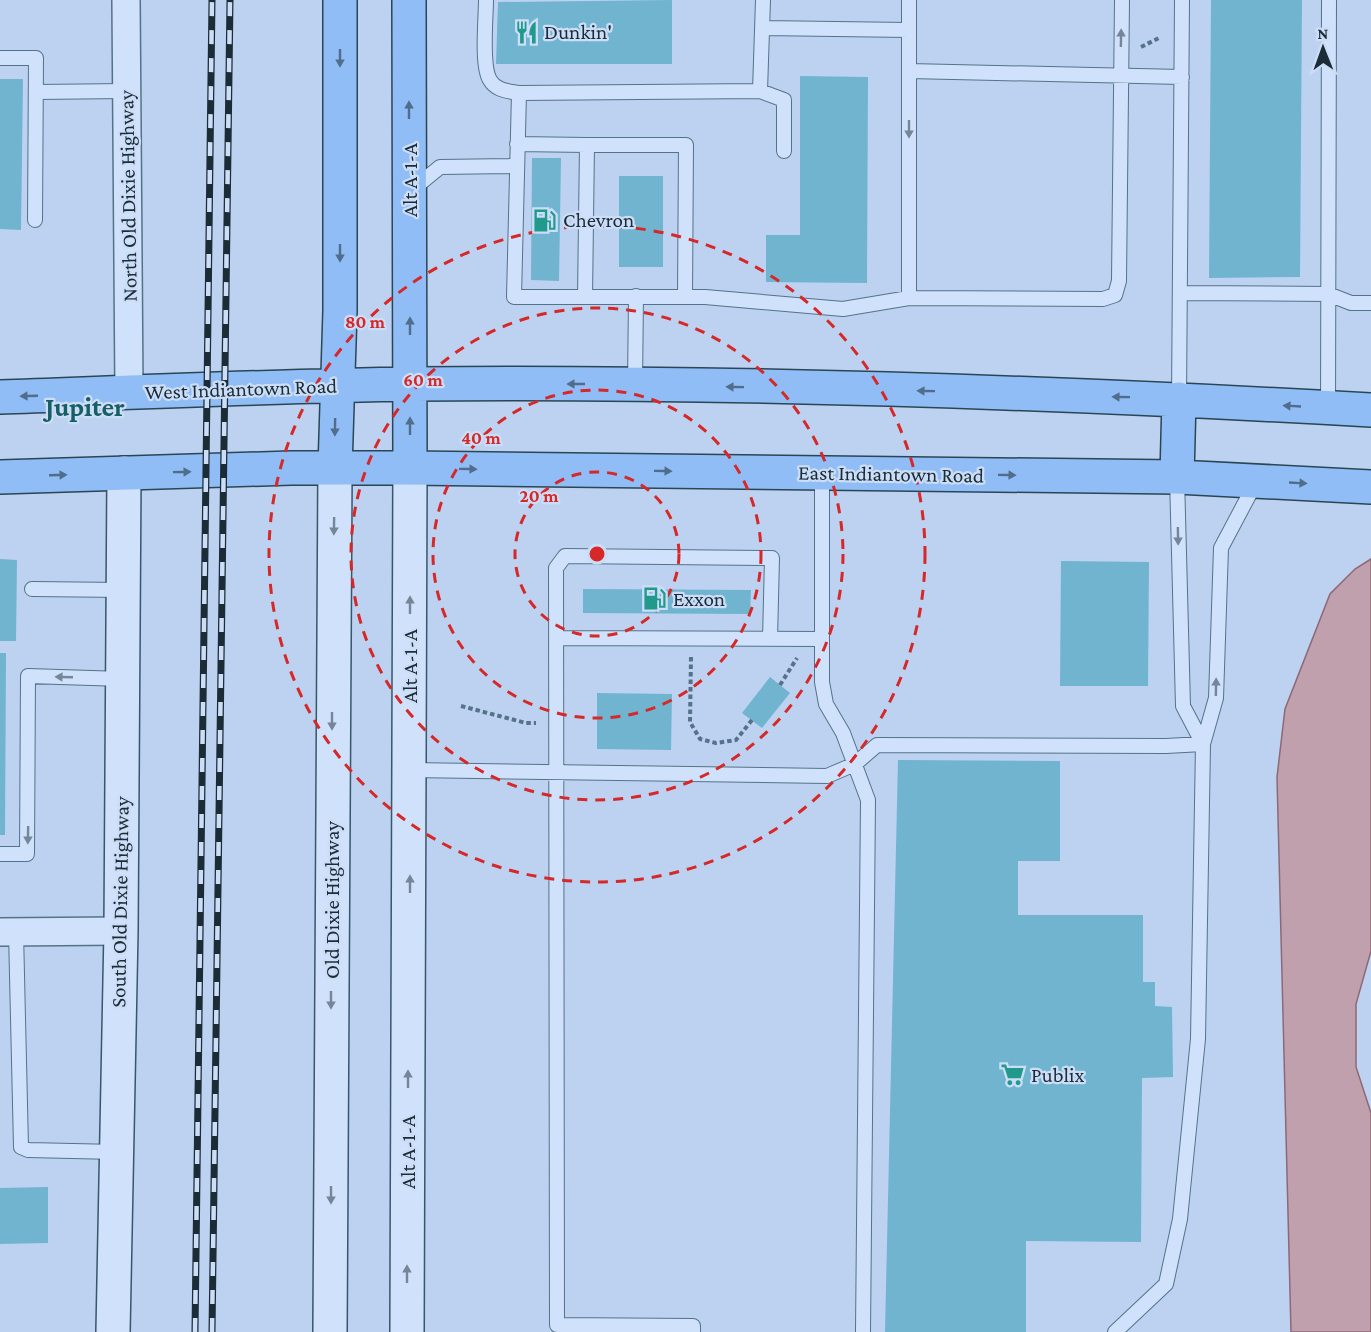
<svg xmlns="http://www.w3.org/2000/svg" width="1371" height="1332" font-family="'Crimson Pro',serif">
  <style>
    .water { fill: #c1a0ae; stroke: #8e6876; stroke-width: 1.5 }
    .building { fill: #70b4d0 }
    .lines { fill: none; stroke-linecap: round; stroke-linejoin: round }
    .lane-casing { stroke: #557388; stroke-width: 16 }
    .street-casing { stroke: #557388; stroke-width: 30 }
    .secondary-casing { stroke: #38576a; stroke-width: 36 }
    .primary-casing { stroke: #2a4655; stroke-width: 36 }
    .path { stroke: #557388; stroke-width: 4; stroke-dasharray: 4.5 3; stroke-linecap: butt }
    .lane { stroke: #cfe1fb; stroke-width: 14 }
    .street { stroke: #cfe1fb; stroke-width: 27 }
    .secondary { stroke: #cfe1fb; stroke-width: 33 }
    .primary { stroke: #90bdf6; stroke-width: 33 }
    .rail-casing { stroke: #1b2c36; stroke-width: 7 }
    .rail { stroke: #ccdef7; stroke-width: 4.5; stroke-dasharray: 14; stroke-linecap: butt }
    .oneway { fill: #758698 }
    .oneway2 { fill: #506d8c }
    .ring { fill: none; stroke: #d62828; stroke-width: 3; stroke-dasharray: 10 8 }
    .labels { text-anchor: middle; stroke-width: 4.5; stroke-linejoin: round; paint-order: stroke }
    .poi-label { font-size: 21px; fill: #1b2c36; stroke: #ccdef7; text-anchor: start }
    .street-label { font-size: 21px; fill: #1b2c36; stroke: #ccdef7 }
    .district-label { font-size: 27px; font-weight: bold; fill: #185e65; stroke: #ccdef7 }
    .centre { fill: #d62828; stroke: #ccdef7; stroke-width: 3 }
    .ring-label { font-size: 18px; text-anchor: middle; font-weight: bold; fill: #d62828; stroke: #ccdef7; stroke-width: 4.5; stroke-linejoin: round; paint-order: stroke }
  </style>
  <rect width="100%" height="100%" fill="#bcd2f0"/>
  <path class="water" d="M1371,559V951L1356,1004V1067L1371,1113V1332H1291L1277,777L1285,709L1330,594L1355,569Z"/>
  <path class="building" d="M672,0V64H496L498,2Z
    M1211,0H1302L1300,277L1209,278Z
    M800,76L868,77L867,283L766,282V235H800Z
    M0,79H23L21,230L0,229Z
    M532,158H561L559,281L531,280Z
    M619,176H663V267H619Z
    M0,559L17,560L16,641H0Z
    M1061,561L1149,562L1148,686H1060Z
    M583,589L751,590L750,614L583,613Z
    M0,653H6L5,835H0Z
    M770,677L790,693L762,728L742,713Z
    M597,693L672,694L671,750L597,749Z
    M898,760L1060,761V861H1018V915H1143V982H1155V1006L1172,1007L1173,1077L1142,1078L1141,1242L1026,1241V1332H885Z
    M48,1187V1243L0,1244V1188Z"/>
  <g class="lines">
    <defs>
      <path id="lane" d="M486,0C486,18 481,66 490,80C496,91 509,91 519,93L514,297H705L843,309L909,298L1103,299L1115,295L1119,281L1122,0
        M762,28L909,30
        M0,58H36L35,220
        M909,71L1182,77
        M760,91L763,0
        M36,92L126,91
        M519,93L760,91L784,100V151
        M517,144L587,145
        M413,189L440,167L517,166
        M1180,293L1328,294L1351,303H1371
        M585,297L587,145H686L685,297
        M909,298V0
        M635,384L636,296
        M1179,399L1182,0
        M1328,408L1329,0
        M822,473V682L826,704L843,733L868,800L863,1332
        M1177,477L1183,706L1203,744
        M32,589L123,590
        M556,638L821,639
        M410,770L827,776L855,764L877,745L1166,746L1203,744
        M0,854H27L28,676L123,679
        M16,932L21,1147L28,1150L117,1152
        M693,1332V1326L557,1325L556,568L565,556L772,558L770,639
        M1115,1332L1166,1284L1180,1219L1198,1039L1203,744L1216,698L1221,548L1256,482"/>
      <path id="street" d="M126,0L129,392
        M0,932L121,931"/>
      <path id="secondary" d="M113,1332L121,931L124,473
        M330,1332L335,468
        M407,1332L410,468"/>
      <path id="primary" d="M409,0L410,468
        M0,397C138,392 276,386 413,384C733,381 1052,392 1371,410
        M335,468L340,311V0
        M0,477L291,468H410L1177,477L1371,487
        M1177,477L1179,399"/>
    </defs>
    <use href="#lane" class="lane-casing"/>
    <use href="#street" class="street-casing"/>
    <use href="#secondary" class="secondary-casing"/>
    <use href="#primary" class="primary-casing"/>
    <path class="path" d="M1141,47L1159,38
      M691,657L690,722L700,739L716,743L736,740L752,720
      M780,685L797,658
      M461,706L526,723H536"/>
    <use href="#lane" class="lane"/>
    <use href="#street" class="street"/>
    <use href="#secondary" class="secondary"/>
    <use href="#primary" class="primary"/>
    <defs>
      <path id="rail" d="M195,1332L212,0
        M212,1332L230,0"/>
    </defs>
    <use href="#rail" class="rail-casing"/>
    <use href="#rail" class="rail"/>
  </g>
  <defs><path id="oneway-solid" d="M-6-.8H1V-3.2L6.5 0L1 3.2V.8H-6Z" transform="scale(1.5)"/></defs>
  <g class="oneway">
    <use href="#oneway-solid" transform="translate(1121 38) rotate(-89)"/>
    <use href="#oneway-solid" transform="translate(909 129) rotate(90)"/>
    <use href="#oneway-solid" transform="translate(334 526) rotate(91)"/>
    <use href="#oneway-solid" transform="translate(1178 536) rotate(89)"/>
    <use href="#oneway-solid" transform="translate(410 605) rotate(-90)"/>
    <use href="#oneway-solid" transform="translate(64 677) rotate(-178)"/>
    <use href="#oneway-solid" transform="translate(1216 687) rotate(-89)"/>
    <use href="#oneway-solid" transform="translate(332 721) rotate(90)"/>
    <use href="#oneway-solid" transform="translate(28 835) rotate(91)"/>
    <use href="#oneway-solid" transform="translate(410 884) rotate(-90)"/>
    <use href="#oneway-solid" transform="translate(331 1000) rotate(90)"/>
    <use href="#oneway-solid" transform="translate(408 1079) rotate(-90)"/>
    <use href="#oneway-solid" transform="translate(331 1195) rotate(90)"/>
    <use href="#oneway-solid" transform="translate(407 1274) rotate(-90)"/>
  </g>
  <g class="oneway2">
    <use href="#oneway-solid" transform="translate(340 58) rotate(90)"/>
    <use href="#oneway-solid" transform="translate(409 110) rotate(-90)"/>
    <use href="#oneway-solid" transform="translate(340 253) rotate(90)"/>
    <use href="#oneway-solid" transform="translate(410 326) rotate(-90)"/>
    <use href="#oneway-solid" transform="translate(576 384) rotate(180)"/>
    <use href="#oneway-solid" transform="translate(735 387) rotate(-179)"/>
    <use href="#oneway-solid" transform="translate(926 391) rotate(-179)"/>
    <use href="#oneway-solid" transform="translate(29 396) rotate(178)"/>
    <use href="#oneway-solid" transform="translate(1121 397) rotate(-179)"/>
    <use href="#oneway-solid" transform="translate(1292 406) rotate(-177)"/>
    <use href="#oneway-solid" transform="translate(410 426) rotate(-90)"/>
    <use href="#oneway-solid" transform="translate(335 427) rotate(91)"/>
    <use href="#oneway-solid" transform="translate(468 469) rotate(1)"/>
    <use href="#oneway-solid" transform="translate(663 471) rotate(1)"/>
    <use href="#oneway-solid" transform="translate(182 472) rotate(-1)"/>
    <use href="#oneway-solid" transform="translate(58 475) rotate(-2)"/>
    <use href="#oneway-solid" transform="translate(1007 475) rotate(1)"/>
    <use href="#oneway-solid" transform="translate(1298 483) rotate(3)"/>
  </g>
  <g class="ring">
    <circle cx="597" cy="554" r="82"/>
    <circle cx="597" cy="554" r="164"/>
    <circle cx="597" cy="554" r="246"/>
    <circle cx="597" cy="554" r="328"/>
  </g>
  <defs>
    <symbol id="restaurant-bare" viewBox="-9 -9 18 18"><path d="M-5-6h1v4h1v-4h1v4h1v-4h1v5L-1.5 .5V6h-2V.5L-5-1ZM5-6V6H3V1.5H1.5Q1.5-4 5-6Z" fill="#229a8b" stroke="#ccdef7" stroke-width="2.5" paint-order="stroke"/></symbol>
    <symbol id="fuel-bare" viewBox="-9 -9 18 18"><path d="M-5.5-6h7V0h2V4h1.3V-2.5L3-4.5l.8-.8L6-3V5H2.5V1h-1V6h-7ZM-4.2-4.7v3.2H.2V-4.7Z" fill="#229a8b" stroke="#ccdef7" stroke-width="2.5" paint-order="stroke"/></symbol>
    <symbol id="supermarket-bare" viewBox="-9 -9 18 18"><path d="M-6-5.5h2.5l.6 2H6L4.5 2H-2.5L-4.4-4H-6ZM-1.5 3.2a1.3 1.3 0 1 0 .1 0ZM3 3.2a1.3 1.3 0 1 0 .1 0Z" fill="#229a8b" stroke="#ccdef7" stroke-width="2.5" paint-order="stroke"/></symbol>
  </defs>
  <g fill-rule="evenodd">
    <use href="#restaurant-bare" x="510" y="16" width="33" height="33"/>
    <use href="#fuel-bare" x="528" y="204" width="33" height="33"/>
    <use href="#fuel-bare" x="638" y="582" width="33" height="33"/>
    <use href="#supermarket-bare" x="996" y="1058" width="33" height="33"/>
  </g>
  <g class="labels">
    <g class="poi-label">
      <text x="544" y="39">Dunkin'</text>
      <text x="563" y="227">Chevron</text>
      <text x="673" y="606">Exxon</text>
      <text x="1031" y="1082">Publix</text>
    </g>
    <g class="street-label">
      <text transform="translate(410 180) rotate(-90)" y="7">Alt A-1-A</text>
      <text transform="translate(128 196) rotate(-91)" y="7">North Old Dixie Highway</text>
      <text transform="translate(241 389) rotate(-2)" y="7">West Indiantown Road</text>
      <text transform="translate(891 474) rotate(1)" y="7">East Indiantown Road</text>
      <text transform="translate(410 666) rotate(-90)" y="7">Alt A-1-A</text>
      <text transform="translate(332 900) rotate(-90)" y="7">Old Dixie Highway</text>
      <text transform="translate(120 902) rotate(-89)" y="7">South Old Dixie Highway</text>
      <text transform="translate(408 1152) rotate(-90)" y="7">Alt A-1-A</text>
    </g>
    <g class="district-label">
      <text x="85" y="416">Jupiter</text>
    </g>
  </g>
  <circle cx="597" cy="554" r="9" class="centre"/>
  <g class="ring-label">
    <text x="365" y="328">80 m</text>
    <text x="423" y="386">60 m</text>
    <text x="481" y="444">40 m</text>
    <text x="539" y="502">20 m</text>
  </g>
  <g transform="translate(1323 48) rotate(359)" stroke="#ccdef7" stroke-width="4.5" paint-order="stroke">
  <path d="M0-4.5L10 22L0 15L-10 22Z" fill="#1b2c36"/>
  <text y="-9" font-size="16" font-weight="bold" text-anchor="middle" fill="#1b2c36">N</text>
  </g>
</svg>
